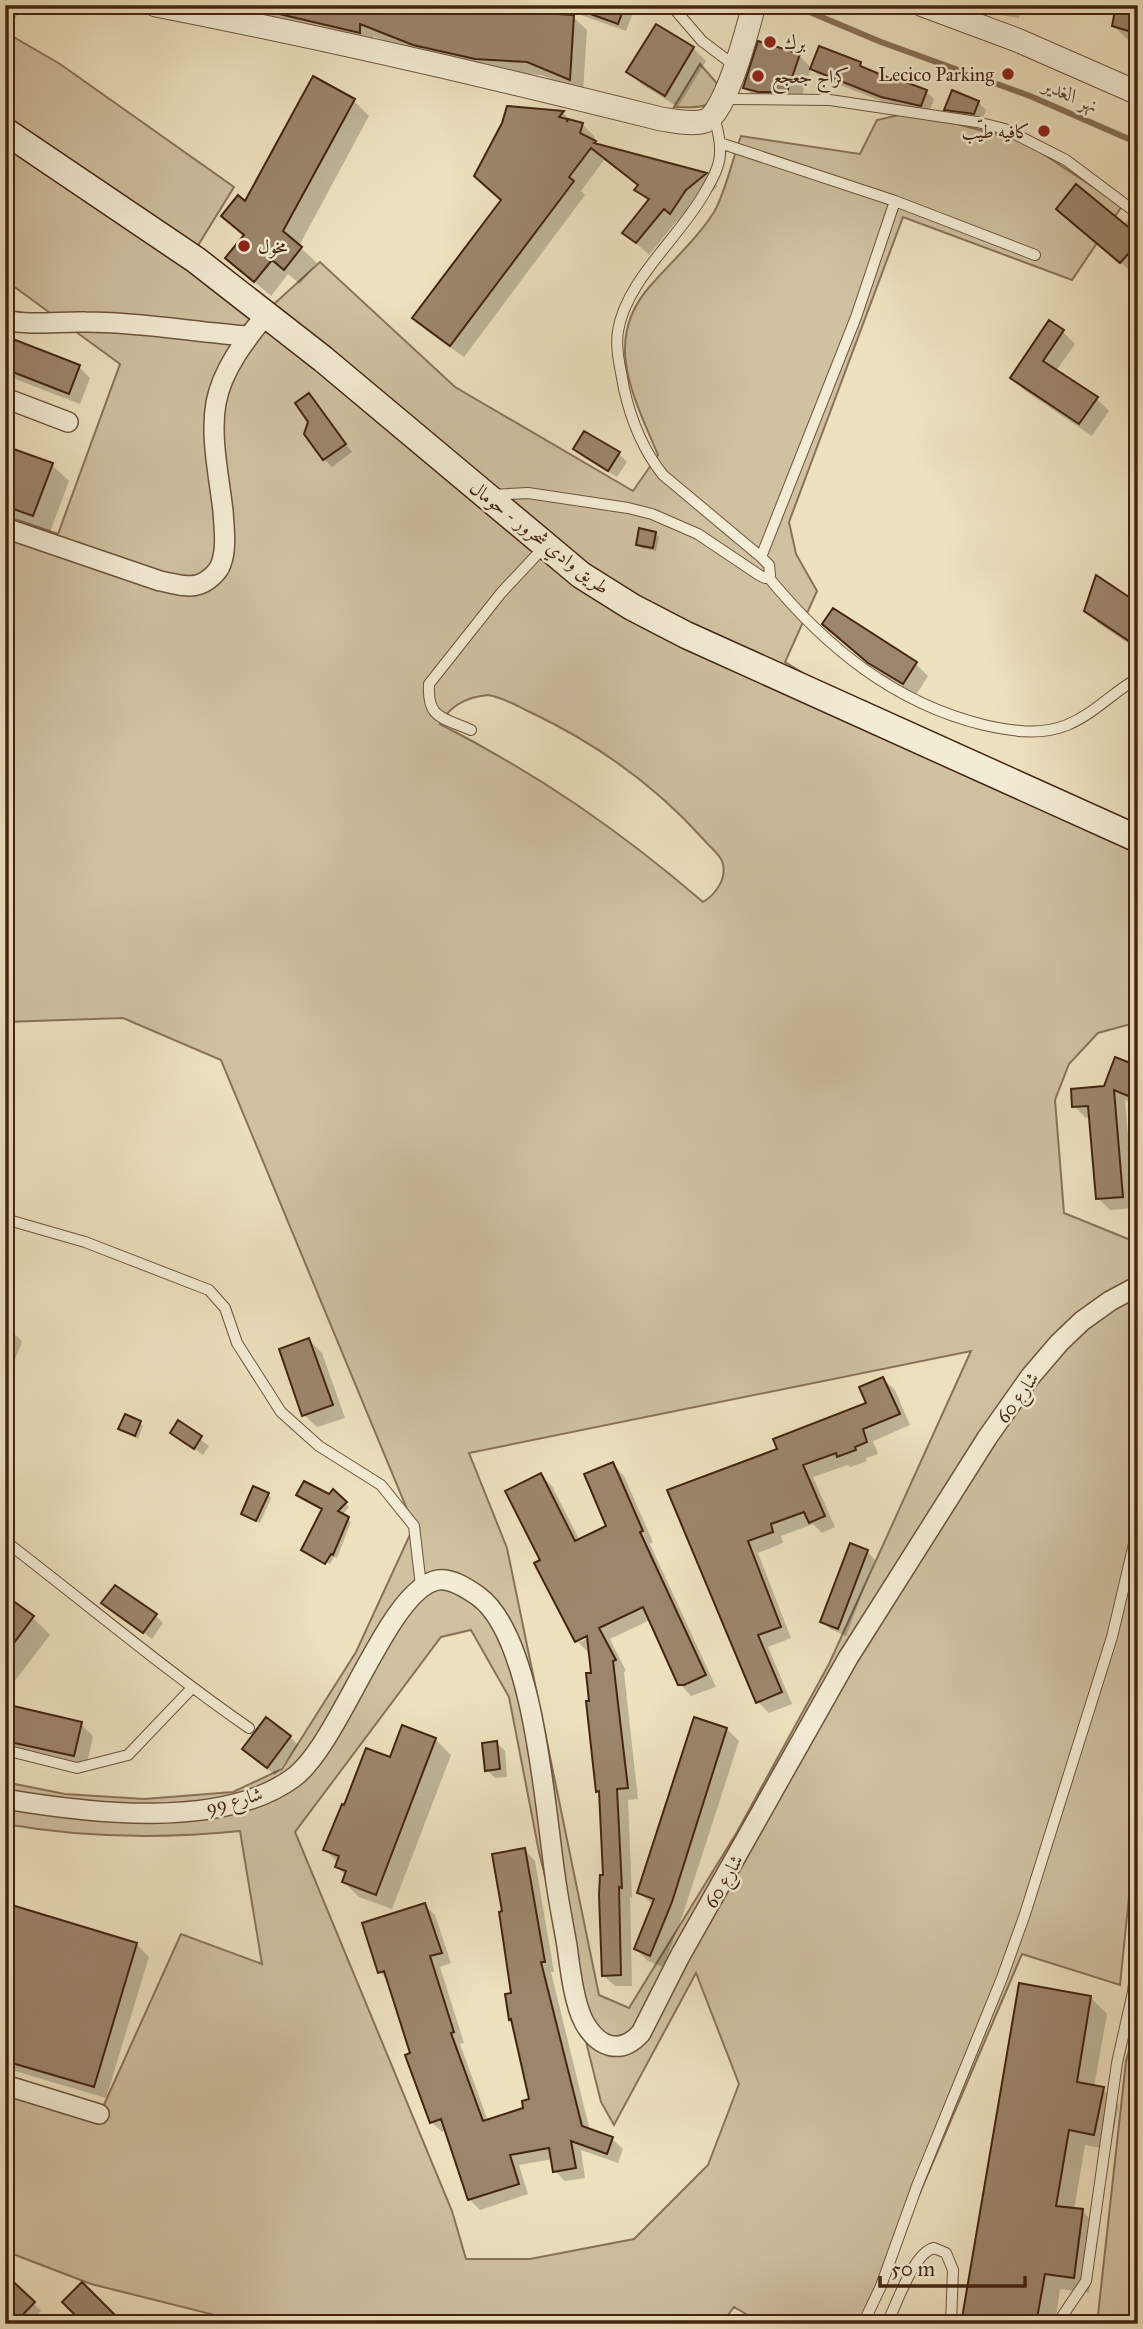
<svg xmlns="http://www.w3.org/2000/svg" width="1143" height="2329" font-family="'IM FELL Great Primer',Amiri,serif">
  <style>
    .green { fill: #d0c1a1; stroke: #8a7259; stroke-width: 2; fill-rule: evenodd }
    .shadow { fill: #0003; fill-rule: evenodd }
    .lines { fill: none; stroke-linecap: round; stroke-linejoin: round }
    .stream { stroke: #876f55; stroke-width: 6 }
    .building { fill: #9c866b; stroke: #442411; stroke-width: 2 }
    .service-casing { stroke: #6e533c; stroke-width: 12 }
    .minor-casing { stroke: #6e533c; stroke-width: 22 }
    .tertiary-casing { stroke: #6e533c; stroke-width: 25 }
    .secondary-casing { stroke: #442411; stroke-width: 29 }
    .service { stroke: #f3ecd5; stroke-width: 10 }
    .minor { stroke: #f3ecd5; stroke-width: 19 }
    .tertiary { stroke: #f3ecd5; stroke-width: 23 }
    .secondary { stroke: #f3ecd5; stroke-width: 26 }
    .poi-dot { fill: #8f2418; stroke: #f3ecd5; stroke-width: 2.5 }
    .labels { text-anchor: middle; stroke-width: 5; stroke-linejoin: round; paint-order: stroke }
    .poi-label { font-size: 19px; fill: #442411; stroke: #f3ecd5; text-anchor: start }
    .street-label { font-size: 19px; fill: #442411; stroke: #f3ecd5 }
    .water-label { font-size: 21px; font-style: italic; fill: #664a33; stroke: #f3ecd5 }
  </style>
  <rect width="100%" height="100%" fill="#ede1be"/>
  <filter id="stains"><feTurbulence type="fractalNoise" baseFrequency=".00286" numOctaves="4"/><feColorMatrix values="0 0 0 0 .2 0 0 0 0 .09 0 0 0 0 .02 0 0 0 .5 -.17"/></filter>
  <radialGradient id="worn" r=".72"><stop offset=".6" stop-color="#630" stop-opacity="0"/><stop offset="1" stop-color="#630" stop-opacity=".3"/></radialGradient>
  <path class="green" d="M5,32L60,64L234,187L197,247L273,305L320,262L455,387L633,491L658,455C634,397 601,340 651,285C672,261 697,239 714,212C725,194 733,157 741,136L860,154L877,120L912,112L1025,142L1122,206L1072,280L903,217L789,522L796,554L817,591L785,662L849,701L1138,832V1029L1127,1025L1098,1033L1069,1064L1055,1100L1064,1213L1138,1243V1809L1120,1985L1022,1954L864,2324H763L734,2307L721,2324H228L227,2318L91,2284L5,2251V2079L103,2107L181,1934L262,1964L240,1831C161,1839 84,1838 5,1824V1782L65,1794L144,1799L233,1792L282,1769L356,1652L414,1526L221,1060L123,1018L5,1022V516L58,534L120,364L5,280ZM488,695C505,698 517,706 532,713C597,744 657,787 705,841C710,847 719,854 722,861C728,878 716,894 703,902C618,829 539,775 440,724C450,705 467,697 488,695ZM971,1351L829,1664L737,1832L629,2008L599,1995L507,1548L469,1453ZM471,1630L509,1697L539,1852L601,2102L614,2125L696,1973L739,2084L708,2165L634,2239L530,2259H466L452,2211L295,1832L441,1637Z
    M700,64L720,87C710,112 697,107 674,107Z
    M1134,2032H1138V2324H1097L1126,2061Z"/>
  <path class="shadow" d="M5,5H10L18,13L7,35Z
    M229,5H510L518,13L573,17L587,30L583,92L542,75L490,72L428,58L373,36V46L274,22L264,12L259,14Z
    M625,5L633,13L626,31L578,14L570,6Z
    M980,5H1022L1019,18L987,13Z
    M1058,5H1138V44L1130,42L1114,26L1116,16Z
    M657,26L693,48L706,61L678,107L641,84L629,72Z
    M799,55L812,69L860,64L869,72L926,91L934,99L929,113L891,105L820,77L811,68L799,104L758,100L745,88Z
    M314,79L354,101L369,116L299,246L317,263L300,284L288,274L271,296L227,258L245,236L223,216L246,203Z
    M978,102L986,110L982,121L954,117L946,109Z
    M508,108L563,113L572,122L582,124L595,137L594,141L600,146L706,174L718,186L699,203L684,225L677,221L649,255L625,233L649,202L636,190L639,186L604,160L581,191L585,195L464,357L427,331L415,318L502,200L504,124Z
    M1058,209L1123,225L1129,218L1138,222V270L1134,274Z
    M1062,331L1075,344L1056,371L1096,398L1109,411L1092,436L1024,390L1012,378Z
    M5,338L79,367L90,378L80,404L5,375Z
    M309,395L352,452L332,467L324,459L310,422Z
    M1138,444V463L1129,454Z
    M5,447L52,465L69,481L50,532L5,515Z
    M575,449L619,454L627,462L617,477L583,457Z
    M655,533L659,537L656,551L641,548L638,544Z
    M1138,605V650L1098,623L1086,610Z
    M837,636L916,664L928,676L916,695L883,675Z
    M1138,1067V1106L1125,1100L1134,1208L1110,1210L1098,1198L1091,1118H1086L1074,1106Z
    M5,1332L17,1336L22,1342L5,1384Z
    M309,1340L322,1353L345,1418L317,1427L304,1415Z
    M883,1379L895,1390L910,1425L873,1441L878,1454L866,1458L867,1461L850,1467L848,1465L813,1477L835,1527L822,1533L813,1524L781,1536L783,1543L758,1553L791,1638L768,1647L792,1704L769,1713L758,1702L669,1491L780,1450L868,1404Z
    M140,1423L143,1426L138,1439L120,1429Z
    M179,1423L209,1446L203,1455L172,1433Z
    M613,1464L624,1476L653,1542L650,1544L716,1687L691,1696L680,1684L650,1620L610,1639L626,1671L624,1672L638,1799L628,1800L632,1898L630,1897L632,1986H615L603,1975L605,1877L601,1794L598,1791L591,1702L593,1674L590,1651L588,1652L577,1641L542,1561L541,1475L552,1486L580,1541L609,1527ZM594,1630L596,1634L578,1643V1639Z
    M333,1492L349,1507L342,1515L351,1522L337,1558L334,1557L330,1564L305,1550L324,1510L298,1495L329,1496Z
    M268,1494L271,1498L260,1523L243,1514Z
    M867,1551L875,1560L846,1636L830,1629L822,1621Z
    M5,1597L33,1618L50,1635L7,1691L5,1690Z
    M104,1603L155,1615L163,1623L152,1639Z
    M5,1706L81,1724L93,1736L86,1768L5,1749Z
    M727,1729L739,1741L683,1914L663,1967L648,1961L636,1949L654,1905L639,1893Z
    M290,1737L298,1745L275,1775L244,1749Z
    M435,1739L451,1755L392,1909L359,1897L344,1882L346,1876L337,1867L338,1863L325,1849Z
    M497,1743L505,1751L507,1777L495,1778L487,1770Z
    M525,1850L535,1861L554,1972H551L590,2131L612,2139L623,2149L618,2163L581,2150L585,2178L565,2181L555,2171L553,2159L519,2165L528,2194L480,2210L469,2199L447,2130L442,2132L431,2122L389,1982L380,1972L425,1905L435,1915L451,1963L440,1967L464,2043L460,2044L488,2121L525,2109L532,2101L514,2022L511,2019L513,1994L504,1913Z
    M5,1905L136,1944L149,1957L106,2098L5,2068Z
    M1091,1998L1107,2014L1094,2087L1103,2089L1119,2105L1110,2150L1085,2145L1074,2210L1082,2211L1098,2227L1089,2293L1060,2289L1055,2324H963Z
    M9,2280L41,2311L30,2324H5Z
    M82,2284L122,2324H87Z"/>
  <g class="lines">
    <path class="stream" d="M793,5L881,42L1030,96L1138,143"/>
  </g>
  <path class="building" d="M263,5H506V11L574,15L570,80L527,62L475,59L413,45L360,24V33L262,10Z
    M571,5H625L618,24L571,7Z
    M1116,5H1138V34L1112,26Z
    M656,24L694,47L665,96L626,72Z
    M758,41L800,54L787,92H758L743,88Z
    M819,46L861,62L860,66L894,80L895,78L927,90L921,106L881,97L810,69Z
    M313,76L355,99L283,231L302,247L284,270L272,260L254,282L225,258L244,235L221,216L238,195L245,201Z
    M952,90L979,101L974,114L944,110Z
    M507,106L564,111L559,117L567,119V122L568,119L583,123L580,133L596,141L594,143L707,173L686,190L670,214L664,209L636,243L622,233L649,199L634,190L638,185L591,148L569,177L574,181L450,346L412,318L501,200L474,176L502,123Z
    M1076,184L1138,235V243L1120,263L1056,209Z
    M1049,320L1064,330L1043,361L1098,397L1079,424L1010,378Z
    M5,336L80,365L69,394L5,369Z
    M309,393L346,444L323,460L304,434L308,422L295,403Z
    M584,431L620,452L608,471L573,449Z
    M5,446L53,463L33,516L5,506Z
    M639,528L656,532L653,548L636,545Z
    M1096,575L1138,603V627L1129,641L1084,611Z
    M833,608L917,662L903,684L868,663L822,624Z
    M1115,1057L1138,1066V1100L1114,1090L1123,1197L1096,1199L1088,1106L1072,1107L1071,1089L1104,1086Z
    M309,1338L333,1405L302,1416L279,1349Z
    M883,1377L900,1414L863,1429L867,1442L855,1447L856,1450L837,1457L836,1453L803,1465L825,1516L809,1523L804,1512L771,1524L773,1532L748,1541L781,1627L758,1635L782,1692L756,1703L667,1490L777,1449L773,1439L866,1403L859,1387Z
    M125,1414L141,1421L135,1436L118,1429Z
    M178,1420L202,1436L194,1449L170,1433Z
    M613,1462L643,1531L640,1532L706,1675L684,1685H678L643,1607L599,1628L616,1660L613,1661L628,1788L617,1789L622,1888L619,1887L621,1975L602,1976L599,1895L600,1875H603L599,1791L596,1792L586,1701H589L586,1673H591L587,1636L575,1642L534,1563L540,1560L505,1491L541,1473L575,1541L606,1526L584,1474Z
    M304,1481L329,1494L333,1489L347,1502L338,1511L349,1517L333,1555L331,1554L325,1564L301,1550L322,1509L296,1495Z
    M253,1486L269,1493L256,1521L241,1514Z
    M850,1543L868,1550L838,1629L820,1622Z
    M115,1585L157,1614L143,1633L101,1603Z
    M5,1595L34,1616L5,1655Z
    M5,1704L82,1722L74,1756L5,1741Z
    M266,1717L291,1736L267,1768L242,1749Z
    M694,1717L727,1728L672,1902L650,1956L634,1949L654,1899L637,1893Z
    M402,1725L436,1738L376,1895L342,1882L346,1871L335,1867L339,1856L323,1850L342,1804L344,1805L366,1748L390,1757Z
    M497,1741L500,1769L485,1771L482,1743Z
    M525,1848L545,1962H541L582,2126L613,2137L607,2154L571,2141L576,2168L553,2172L549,2148L510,2155L519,2184L468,2200L441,2119L430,2123L405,2055L410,2053L384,1971L378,1973L362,1923L425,1903L442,1953L430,1956L454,2032L451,2033L483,2121L523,2108L522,2101L529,2099L511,2019L509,2020L505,1994L511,1993L499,1912L502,1911L492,1854Z
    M5,1903L137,1943L94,2087L5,2061Z
    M1019,1983L1091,1996L1077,2082L1104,2087L1094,2135L1069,2130L1056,2206L1083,2209L1074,2278L1045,2274L1036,2324H961Z
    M5,2274L35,2302L14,2324H5Z
    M82,2282L116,2316L108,2324H84L62,2302Z"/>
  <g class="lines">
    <defs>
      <path id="service" d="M671,5L702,41L735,66
        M245,21L251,5
        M725,99L830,100L977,122L1005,129L1066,160L1138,214
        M720,143L895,201L856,317L761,557
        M895,201L1035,255
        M491,495L528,493L628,508L652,514L698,534L759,575L765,578L770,575L769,565L761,557L663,475C643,450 631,420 624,389C621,370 615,350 618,331C626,280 681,236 705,192C712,180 720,166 720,153C721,140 717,128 714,116
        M769,578C826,647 894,703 984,725C1011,731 1040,736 1067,725C1094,714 1113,692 1138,678
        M471,730C442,717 427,719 429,684L501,593L545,546
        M5,1219L85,1242L209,1290L225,1308L237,1343L281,1412L319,1446L381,1485L414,1526L421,1586
        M5,1541C86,1603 165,1670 249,1728
        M5,1750L77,1768L128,1755L192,1688
        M1138,1950L1133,1992L1138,1995
        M863,2324L881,2286L917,2186L1002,1978L1025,1914L1112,1637L1138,1527
        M887,2324C896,2305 914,2252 934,2248L946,2253L953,2270L951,2324
        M1057,2324L1086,2281L1117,2063L1133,1992"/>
      <path id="minor" d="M5,320C32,326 59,321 86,322C140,322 194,332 248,336
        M5,398L68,422
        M5,528L160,581C172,583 185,588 197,585C206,583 218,573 221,564C227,548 224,528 223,511C219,476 210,437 216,403C222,370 245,340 266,315
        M5,1799C87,1813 222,1830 293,1778C341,1743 388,1588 438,1580C452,1578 468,1589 478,1596C534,1636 545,1809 555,1875C558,1899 563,1922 567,1946C570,1968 574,2003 584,2022C598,2047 620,2056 641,2033L680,1956L848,1658L987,1438L1030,1377L1059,1343L1082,1321L1110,1301L1138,1286
        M5,2085L99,2114"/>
      <path id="tertiary" d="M156,5C325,38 494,77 661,119C675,121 692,125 705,121C726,114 748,27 754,5
        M923,5L1017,40L1138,93"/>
      <path id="secondary" d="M5,131L196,260L323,359L581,575L632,607L686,635L1138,839"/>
    </defs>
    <use href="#service" class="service-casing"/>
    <use href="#minor" class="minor-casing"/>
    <use href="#tertiary" class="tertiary-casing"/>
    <use href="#secondary" class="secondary-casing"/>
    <use href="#service" class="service"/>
    <use href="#minor" class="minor"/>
    <use href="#tertiary" class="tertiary"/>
    <use href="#secondary" class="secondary"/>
  </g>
  <g class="poi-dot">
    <circle cx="770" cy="42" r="7"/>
    <circle cx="1008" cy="74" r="7"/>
    <circle cx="758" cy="76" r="7"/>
    <circle cx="1044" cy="131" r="7"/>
    <circle cx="244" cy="246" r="7"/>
  </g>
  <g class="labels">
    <g class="poi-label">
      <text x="784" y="49">برك</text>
      <text x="994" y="81" text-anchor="end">Lecico Parking</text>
      <text x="772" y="83">كراج جعجع</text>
      <text x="1030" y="138" text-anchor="end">كافيه طيّب</text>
      <text x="258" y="253">مخول</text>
    </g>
    <g class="street-label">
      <text transform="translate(540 537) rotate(38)" y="7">طريق وادي شحرور - حومال</text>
      <text transform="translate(1017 1397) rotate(-54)" y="7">شارع 60</text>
      <text transform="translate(234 1800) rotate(-15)" y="7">شارع 99</text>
      <text transform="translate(723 1881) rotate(-60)" y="7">شارع 60</text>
    </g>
    <g class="water-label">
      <text transform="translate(1071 95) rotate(24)" y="7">نهر الغدير</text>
    </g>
  </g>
  <rect width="1143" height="2329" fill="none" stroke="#ede1be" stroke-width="28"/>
  <rect x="7" y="7" width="1129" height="2315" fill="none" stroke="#442411" stroke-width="3.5"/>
  <rect x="14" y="14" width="1115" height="2301" fill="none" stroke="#442411" stroke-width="2"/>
  <path d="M880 2276v10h145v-10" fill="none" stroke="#442411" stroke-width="3.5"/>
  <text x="891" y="2276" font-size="21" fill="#442411" stroke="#f3ecd5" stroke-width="5" paint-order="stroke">50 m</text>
  <rect width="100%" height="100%" filter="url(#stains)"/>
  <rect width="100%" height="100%" fill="url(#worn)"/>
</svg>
